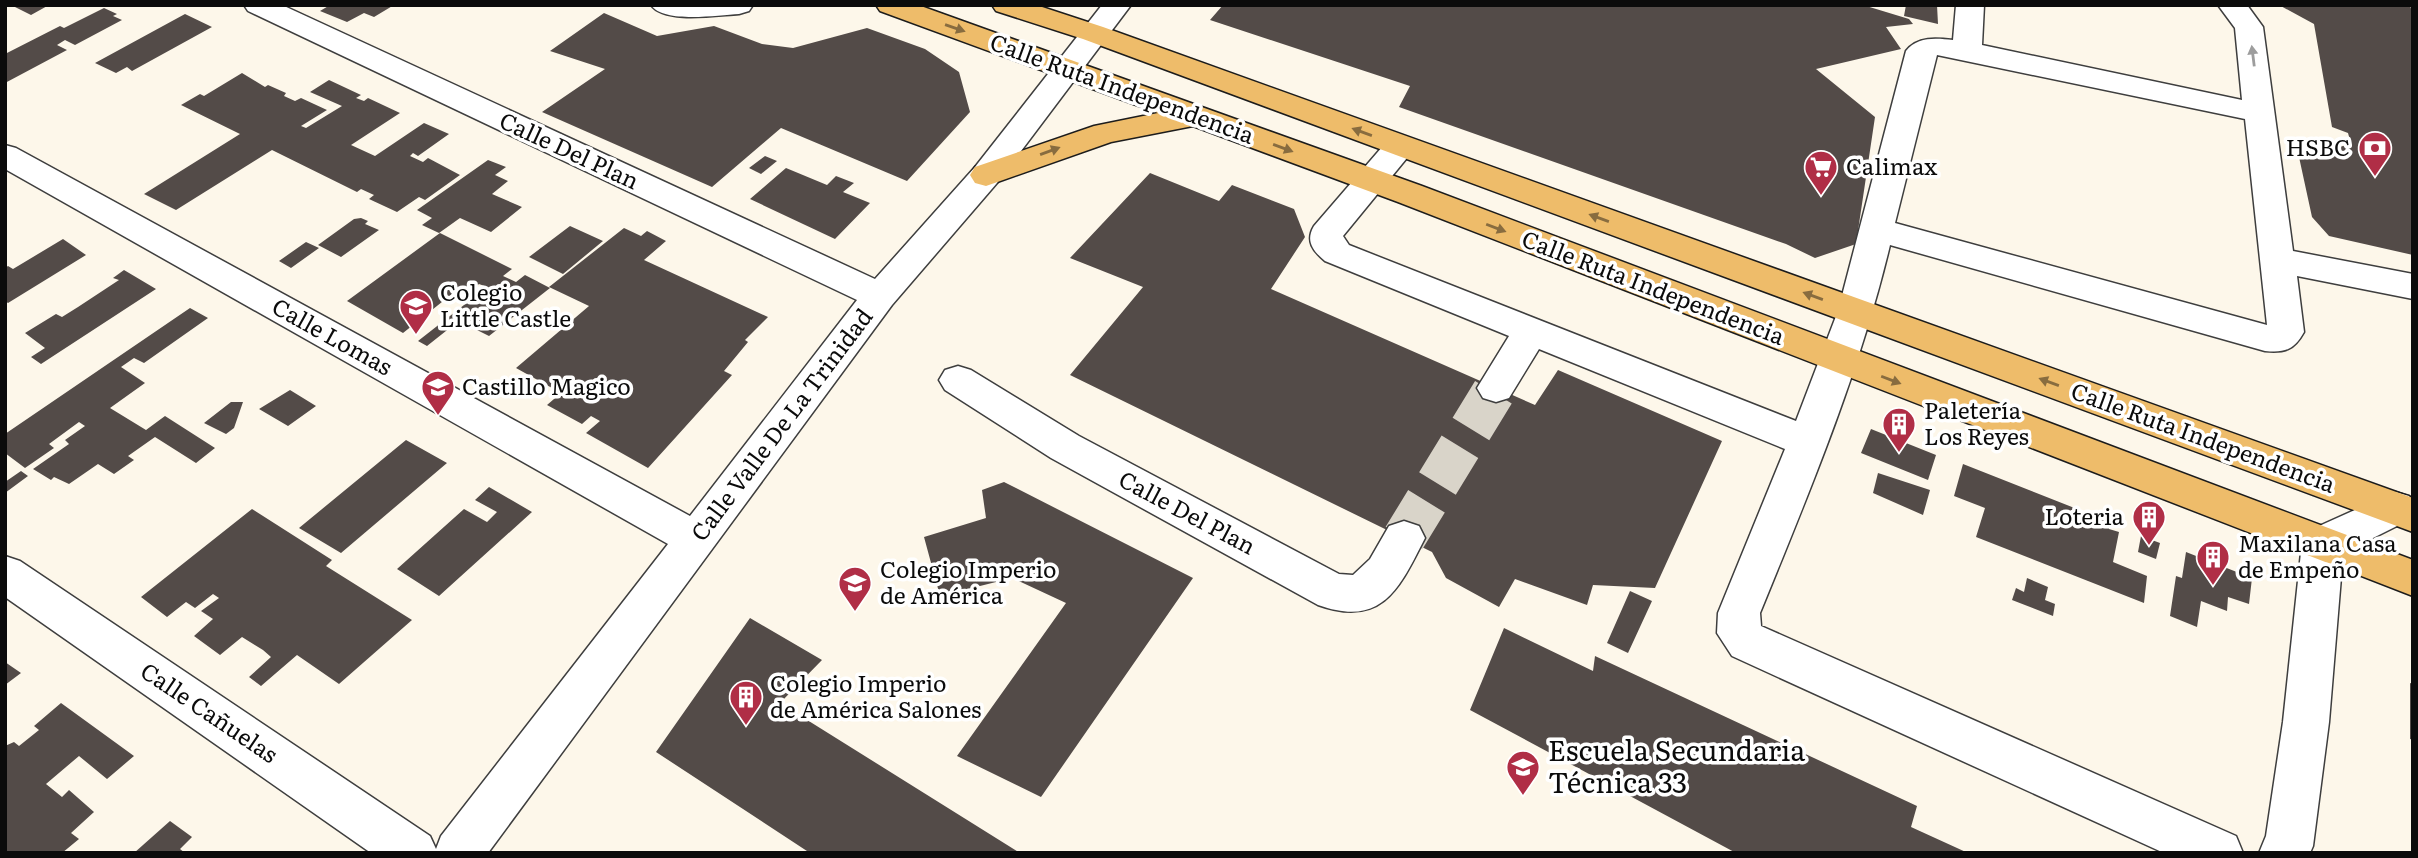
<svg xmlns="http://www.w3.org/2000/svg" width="2418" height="858" font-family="Literata,serif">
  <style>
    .building { fill: #534b48 }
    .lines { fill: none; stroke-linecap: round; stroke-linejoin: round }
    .minor-tunnel { stroke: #d9d4c9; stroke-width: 43; stroke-dasharray: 43 21; stroke-linecap: butt }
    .minor-casing { stroke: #3e3e3e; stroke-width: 3 }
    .major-casing { stroke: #1c1c1c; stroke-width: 3 }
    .minor { fill: #fff; fill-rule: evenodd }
    .major { fill: #eebc6a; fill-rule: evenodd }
    .oneway { fill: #886c3f }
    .oneway2 { fill: #9d9d9d }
    .labels { text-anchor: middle; stroke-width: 7; stroke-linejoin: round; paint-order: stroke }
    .street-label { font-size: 23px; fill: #0b0b0b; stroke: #fff }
    .poi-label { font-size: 23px; fill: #0b0b0b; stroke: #fff; text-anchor: start }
    .near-poi-label { font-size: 28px; fill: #0b0b0b; stroke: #fff; text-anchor: start }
  </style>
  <rect width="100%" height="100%" fill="#fdf7ea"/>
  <path class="building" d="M11,5H49L31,15Z
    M330,5H394L374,17L364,13L347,22L320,11Z
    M1223,5H1863L1909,19L1913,24L1886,27L1901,49L1816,69L1875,117L1856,244L1815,258L1786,244L1399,107L1410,86L1210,20Z
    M1906,5H1937L1938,24L1904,16Z
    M2279,5H2410L2413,16V255L2329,236L2312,217L2299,157L2351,144L2348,133L2332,127L2314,24Z
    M104,8L117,14L113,16L122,20L75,45L65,40L57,45L67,50L5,83V54L60,26L64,28Z
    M604,13L657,36L714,26L762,44L793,48L867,28L925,49L959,72L970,112L907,181L781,128L712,187L542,112L605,69L550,51Z
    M185,14L212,27L132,71L127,67L116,73L95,63Z
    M242,73L265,87L268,85L286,93L284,96L295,101L301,98L327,110L301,126L306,128L342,106L310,92L329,80L361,95L356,98L364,101L368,98L400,113L351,145L375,156L424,123L449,134L418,156L413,153L410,156L423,162L428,158L460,175L425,200L419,197L397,212L369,199L374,195L361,189L357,192L272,150L176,210L144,194L240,134L181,105L200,94L204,96Z
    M765,156L777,161L761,174L749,168Z
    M488,160L506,167L495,175L508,181L492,194L522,207L491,232L460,218L439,233L422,225L432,218L417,210Z
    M786,168L827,185L836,176L854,183L843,192L870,203L835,239L750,199Z
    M1150,173L1219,201L1232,185L1294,209L1305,237L1271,289L1535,405L1558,370L1722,441L1655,588L1593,585L1587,605L1515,579L1499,607L1446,578L1432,552L1070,375L1143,287L1070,258Z
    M361,218L368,221L365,224L379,230L341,257L318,245L354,219Z
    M570,226L603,241L563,274L529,257Z
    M624,228L641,236L647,231L666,241L644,260L768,317L745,340L748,342L724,371L732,375L648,468L586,433L600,421L591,416L582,424L547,405L561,393L516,368L589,306L549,287Z
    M440,233L512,269L503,276L516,282L525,275L550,288L489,336L463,323L456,329L451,327L427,346L418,341L487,287L479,284L466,294L457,290L403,333L347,301Z
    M63,239L86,255L8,303L5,301V268L8,266L13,269Z
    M306,242L319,248L291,268L279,261Z
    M124,270L156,289L41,364L31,357L45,348L25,333L56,314L62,317L78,307L119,280L113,278Z
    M190,308L208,318L144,363L134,358L121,367L145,383L110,408L146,430L165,416L215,448L196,463L155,437L128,456L134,460L114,474L98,464L69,484L54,477L51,480L33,469L69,444L65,440L85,426L79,422L49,444L54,448L25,468L5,453V434Z
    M290,390L316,406L288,426L259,409Z
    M231,402H243L234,428L226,434L204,423Z
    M1871,429L1936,455L1928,480L1861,453Z
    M406,440L447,463L341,553L299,528Z
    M1963,464L2110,522L2109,529L2119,532L2113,562L2147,576L2144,603L1976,537L1985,508L1954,496Z
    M21,471L28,476L5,493V482Z
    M1878,473L1930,490L1923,515L1873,493Z
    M1004,482L1193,578L1041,797L957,756L1066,603L1012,578L940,596L924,537L986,518L982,490Z
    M489,487L532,512L439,596L397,569L464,509L487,522L497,512L475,500Z
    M252,509L332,560L326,566L412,620L339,684L297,655L261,686L249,677L271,657L263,650L242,637L220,655L194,636L213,619L201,611L219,598L213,594L195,608L186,602L167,617L141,597Z
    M2141,536L2160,543L2156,559L2138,552Z
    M2186,552L2252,578L2249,604L2228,597L2227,611L2201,601L2197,627L2170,616L2176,576L2182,578Z
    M2027,578L2048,587L2045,600L2055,604L2053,616L2012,600L2016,588L2024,592Z
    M1630,591L1652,601L1628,653L1607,643Z
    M750,618L822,660L780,703L1020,853H810L656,752Z
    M1504,628L1593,671L1595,656L1917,806L1911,827L1968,853H1736L1470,710Z
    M5,662L21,673L5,685Z
    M2410,683L2413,684V740L2410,739Z
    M61,703L134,756L107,779L79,756L46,784L62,797L69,790L94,812L71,833L79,839L62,853H5V746L14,742L19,746L39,730L34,726Z
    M170,821L192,837L180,849L185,853H134Z"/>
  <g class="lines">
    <path class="minor-tunnel" d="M1404,538L1496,388"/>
    <defs>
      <path id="minor" d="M244,5H282L875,279L975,167L1102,5H1131L997,183L892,305L488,853H371L5,597V556L20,561L430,836L436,849L441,836L668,544L5,169V145L16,148L690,516L857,300L248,11Z
        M651,5H753L749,11L739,14C718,15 664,24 651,5Z
        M1956,5H1984L1982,45L2242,100L2235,28L2218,5H2247L2263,27L2293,251L2413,274V299L2297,276L2304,332C2294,350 2285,353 2265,351L1890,245C1860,371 1809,493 1760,613L1761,626L2236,836L2243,853H2164L1732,656L1717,633L1718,613L1785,449L1539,349L1509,398L1496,402L1483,398L1477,388L1509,336L1325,261C1313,251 1305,241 1314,226L1389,139L1400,136L1411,139L1416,146L1411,153L1343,236L1349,245L1796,421L1838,311L1906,51C1917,36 1937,38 1953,40ZM1937,55L2245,119L2267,325L1895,223Z
        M958,366L971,370L1079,436L1339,574L1353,575L1370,559L1389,526L1404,521L1419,526L1425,538C1399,589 1382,628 1318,605L1051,458L945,390L939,380L945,370Z
        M2395,492L2409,496L2413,503L2409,520L2343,553L2329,722L2313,846L2310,853H2259L2266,836L2283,722L2302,543L2308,531Z"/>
      <path id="major" d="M876,5H918L1422,186L2413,560V596L1398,202L1193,126L1111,142L986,186L975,183L970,175L975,167L1094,126L1158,113L880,11Z
        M992,5H1036L1103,27L2413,498V532L1083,39L996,11Z"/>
    </defs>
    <use href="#minor" class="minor-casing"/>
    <use href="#major" class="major-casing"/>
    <use href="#minor" class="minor"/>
    <use href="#major" class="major"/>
  </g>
  <defs><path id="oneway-solid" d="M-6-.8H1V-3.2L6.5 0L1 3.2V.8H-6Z" transform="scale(1.75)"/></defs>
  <g class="oneway">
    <use href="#oneway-solid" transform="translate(955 28) rotate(19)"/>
    <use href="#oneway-solid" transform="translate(1362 132) rotate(-160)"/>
    <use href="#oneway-solid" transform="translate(1283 148) rotate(20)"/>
    <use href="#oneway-solid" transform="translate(1050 151) rotate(-20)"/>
    <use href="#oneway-solid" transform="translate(1599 218) rotate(-160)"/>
    <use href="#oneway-solid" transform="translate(1496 228) rotate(21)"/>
    <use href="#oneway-solid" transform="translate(1813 296) rotate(-160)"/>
    <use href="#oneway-solid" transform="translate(1891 380) rotate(21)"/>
    <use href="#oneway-solid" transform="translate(2049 382) rotate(-160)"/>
  </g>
  <use class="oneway2" href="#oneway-solid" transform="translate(2253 56) rotate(-97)"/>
  <defs>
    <symbol id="bank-pin" viewBox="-11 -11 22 30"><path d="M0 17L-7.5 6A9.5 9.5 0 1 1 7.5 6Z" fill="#b02e46" stroke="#fff"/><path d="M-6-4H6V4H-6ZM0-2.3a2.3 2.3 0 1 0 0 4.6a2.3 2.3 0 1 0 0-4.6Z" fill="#fff"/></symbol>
    <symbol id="supermarket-pin" viewBox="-11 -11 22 30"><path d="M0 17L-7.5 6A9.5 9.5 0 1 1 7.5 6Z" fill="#b02e46" stroke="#fff"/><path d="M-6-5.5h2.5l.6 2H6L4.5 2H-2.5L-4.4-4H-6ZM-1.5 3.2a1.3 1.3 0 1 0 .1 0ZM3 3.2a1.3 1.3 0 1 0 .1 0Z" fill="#fff"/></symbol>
    <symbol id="school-pin" viewBox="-11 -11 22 30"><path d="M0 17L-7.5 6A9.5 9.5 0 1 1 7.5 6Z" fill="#b02e46" stroke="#fff"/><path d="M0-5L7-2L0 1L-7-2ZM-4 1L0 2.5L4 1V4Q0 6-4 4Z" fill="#fff"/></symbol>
    <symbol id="building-pin" viewBox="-11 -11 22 30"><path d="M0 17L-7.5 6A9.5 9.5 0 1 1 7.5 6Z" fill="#b02e46" stroke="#fff"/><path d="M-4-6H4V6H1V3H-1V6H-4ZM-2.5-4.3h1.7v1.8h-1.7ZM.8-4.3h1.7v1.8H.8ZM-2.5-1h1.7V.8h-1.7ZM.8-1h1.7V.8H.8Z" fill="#fff"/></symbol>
  </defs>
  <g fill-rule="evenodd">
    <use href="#bank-pin" x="2356" y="129" width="38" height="52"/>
    <use href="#supermarket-pin" x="1802" y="148" width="38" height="52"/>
    <use href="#school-pin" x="397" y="287" width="38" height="52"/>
    <use href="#school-pin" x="419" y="368" width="38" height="52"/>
    <use href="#building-pin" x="1880" y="405" width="38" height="52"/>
    <use href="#building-pin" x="2130" y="498" width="38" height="52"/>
    <use href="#building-pin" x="2194" y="538" width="38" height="52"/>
    <use href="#school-pin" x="836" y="564" width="38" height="52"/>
    <use href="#building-pin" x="727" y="678" width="38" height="52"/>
    <use href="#school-pin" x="1504" y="748" width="38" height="52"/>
  </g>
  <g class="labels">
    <g class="street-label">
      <text transform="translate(1122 89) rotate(20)" y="8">Calle Ruta Independencia</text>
      <text transform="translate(569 151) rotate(25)" y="8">Calle Del Plan</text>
      <text transform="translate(1653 288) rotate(21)" y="8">Calle Ruta Independencia</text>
      <text transform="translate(332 337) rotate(29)" y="8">Calle Lomas</text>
      <text transform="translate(782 425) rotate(-53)" y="8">Calle Valle De La Trinidad</text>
      <text transform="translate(2203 438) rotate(20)" y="8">Calle Ruta Independencia</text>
      <text transform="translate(1187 513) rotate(28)" y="8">Calle Del Plan</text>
      <text transform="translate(209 713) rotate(34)" y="8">Calle Cañuelas</text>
    </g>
    <g class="poi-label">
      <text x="2350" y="156" text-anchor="end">HSBC</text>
      <text x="1846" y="175">Calimax</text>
      <text x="440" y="301">Colegio<tspan x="440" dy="26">Little Castle</tspan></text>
      <text x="462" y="395">Castillo Magico</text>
      <text x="1924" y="419">Paletería<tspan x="1924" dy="26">Los Reyes</tspan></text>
      <text x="2124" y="525" text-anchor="end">Loteria</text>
      <text x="2238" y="552">Maxilana Casa<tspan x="2238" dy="26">de Empeño</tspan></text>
      <text x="880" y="578">Colegio Imperio<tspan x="880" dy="26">de América</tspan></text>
      <text x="770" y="692">Colegio Imperio<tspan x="770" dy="26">de América Salones</tspan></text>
    </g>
    <g class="near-poi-label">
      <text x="1548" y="761">Escuela Secundaria<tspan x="1548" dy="32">Técnica 33</tspan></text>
    </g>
  </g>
  <rect width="2418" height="858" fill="none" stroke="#0b0b0b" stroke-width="14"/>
</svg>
